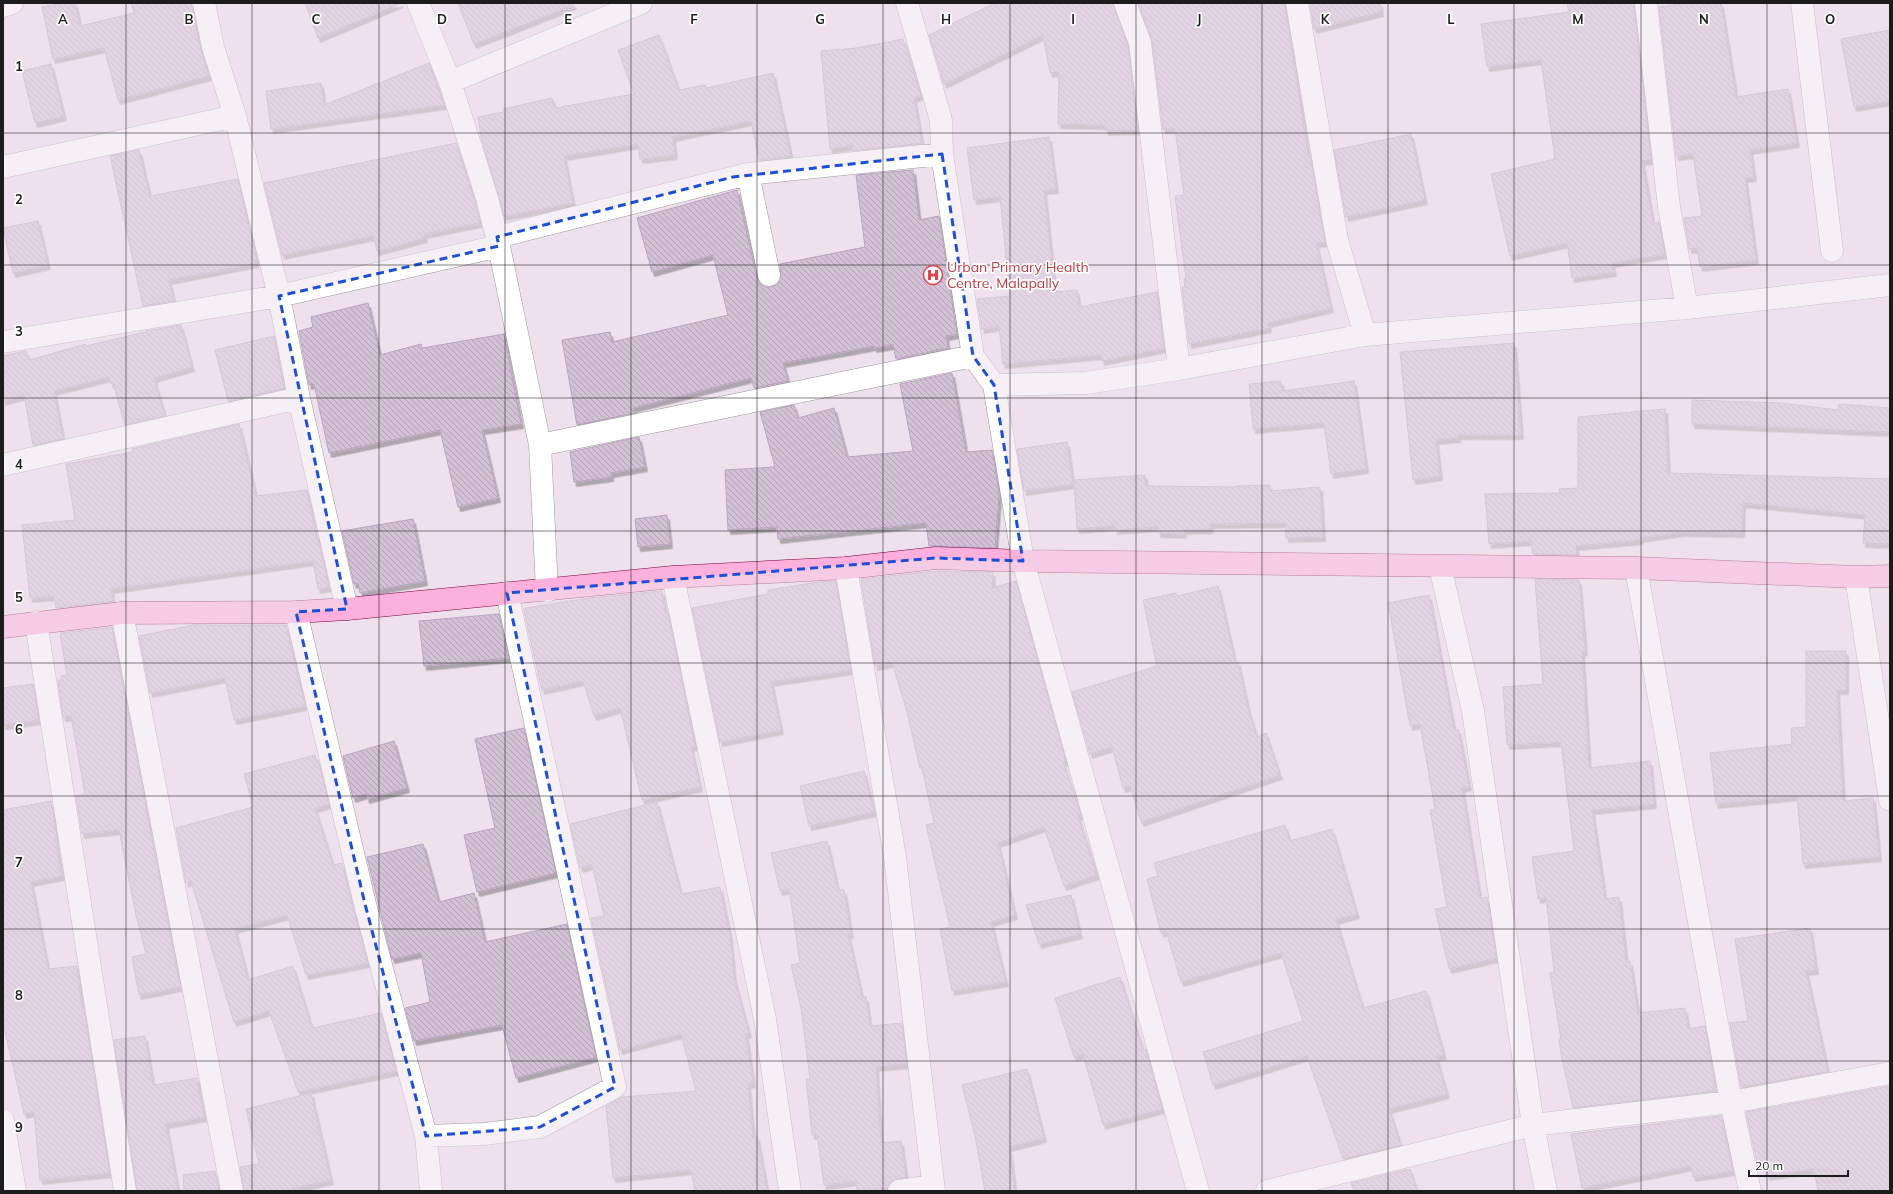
<svg xmlns="http://www.w3.org/2000/svg" width="1893" height="1194" font-family="Mulish,sans-serif">
  <style>
    .building { fill: url(#building-back-hatch); stroke: #bca2c1; filter: url(#shadow) }
    .lines { fill: none; stroke-linecap: round; stroke-linejoin: round }
    .street-casing { stroke: #999; stroke-width: 23 }
    .secondary-casing { stroke: #76003b; stroke-width: 23 }
    .street { stroke: #fff; stroke-width: 22 }
    .secondary { stroke: #fdb0db; stroke-width: 22 }
    .marked { fill: none; stroke: #1d4ed8; stroke-width: 3; stroke-dasharray: 8 5; stroke-linejoin: round }
    .grid { fill: none; stroke: #1c1c1c; stroke-width: 1; stroke-opacity: 0.55 }
    .labels { text-anchor: middle; stroke-width: 3.5; stroke-linejoin: round; paint-order: stroke }
    .health-label { font-size: 14px; fill: #be3a42; stroke: #fff; text-anchor: start }
    .grid-label { font-size: 13px; text-anchor: middle; font-weight: bold; fill: #1c1c1c; stroke: #fff; stroke-width: 3.5; stroke-linejoin: round; paint-order: stroke }
  </style>
  <defs>
    <pattern id="building-back-hatch" width="6" height="6" patternUnits="userSpaceOnUse"><rect width="6" height="6" fill="#d2c1d5"/><path d="M-1 5l2 2M0 0l6 6M5-1l2 2" fill="none" stroke="#b4a5b6"/></pattern>
    <filter id="shadow"><feDropShadow dx="2.5" dy="4.5" stdDeviation="0" flood-color="#0004"/></filter>
  </defs>
  <rect width="100%" height="100%" fill="#eee1ed"/>
  <path class="building" d="M64,3H75L80,26L134,13L131,3H191L201,50L209,76L118,100L104,48L53,59L42,7Z
    M305,3H401L318,38Z
    M458,3H573L574,5L474,44Z
    M995,3H1113L1128,46L1138,130L1106,131L1105,125L1058,124L1059,72L1050,73L1043,35L944,84L929,35Z
    M1138,3H1285L1308,155L1310,154L1325,242L1316,243L1331,308L1268,323L1269,328L1189,344L1182,287H1185L1184,279L1186,278L1175,196L1184,195L1175,129H1163L1152,41Z
    M1310,3H1380L1381,12L1314,29Z
    M1567,3H1634L1651,160L1642,161L1653,223L1659,222L1665,254L1612,263L1614,272L1572,278L1567,243L1510,256L1491,174L1555,159L1541,60L1487,67L1481,24L1569,12Z
    M1687,3H1721L1736,97L1788,89L1797,143L1750,150L1754,177L1745,178L1756,260L1700,267L1697,248L1689,249L1684,218L1702,216L1693,154L1676,156L1659,7Z
    M1890,30V101L1854,107L1841,39Z
    M659,35L679,90L705,85L706,88L773,73L791,156L759,160L751,121L673,137L675,155L640,159L638,144L564,156L573,203L504,216L481,137L478,117L503,112V109L552,98L555,108L634,94L618,50Z
    M903,39L921,95L914,98L922,143L853,151V145L830,149L821,51L856,48Z
    M429,63L444,105L271,129L266,91L321,83L324,105Z
    M51,64L64,116L35,123L22,71Z
    M1411,134L1425,200L1346,217L1334,150Z
    M1049,137L1056,189L1044,190L1055,292L1077,290L1079,307L1157,292L1164,348L1102,361L1101,355L1003,364L999,326L982,329L977,299L1010,296L1000,197L974,200L967,148Z
    M456,143L475,201L480,223L424,234L425,238L377,251L373,236L282,255L264,183Z
    M139,150L150,196L238,179L257,260H255L256,263L169,280L174,301L143,306L110,156Z
    M913,170L919,220L939,216L957,334L946,336L948,348L896,359L893,345L874,348V346L783,363L788,381L754,388L751,378L633,408L634,413L577,425L562,340L610,332L612,342L728,315L713,255L652,272L637,218L737,190L757,278L760,284L765,287H771L777,285L781,279L780,264L865,247L856,175Z
    M38,221L48,265L13,273L3,228Z
    M368,303L380,355L421,344L422,348L504,334L521,424L482,430L498,498L458,507L440,430L329,453L314,384L309,385L299,331L313,327L311,317Z
    M181,325L192,367L154,378L165,416L125,425L113,383L111,384L109,377L54,391L63,439L33,445L24,395L3,401V356L26,351L29,360L86,344V346L145,332L146,331Z
    M274,336L284,388L228,401L215,350Z
    M1514,343L1521,435H1458V438L1436,440L1440,476L1413,480L1400,352Z
    M952,373L966,452L992,450L999,494L995,548L929,546L926,523L778,539L777,527L728,530L725,470L775,467L760,412L794,405L798,418L834,408L847,457L913,451L900,384Z
    M1281,381L1282,391L1354,381L1366,469L1331,474L1324,423L1253,429L1249,384Z
    M1692,400L1782,403L1838,410L1839,404L1890,408V432L1692,424Z
    M1665,409L1668,473L1890,479V544L1863,543L1865,515L1743,503L1742,533L1681,532L1640,538L1641,540L1576,546L1577,555L1533,554L1531,541L1489,544L1485,494L1560,493L1559,489L1578,488V417Z
    M239,424L256,496L307,490L316,536L317,535L329,587L318,589L313,561L111,589L113,601L56,608L54,596L30,598L22,525L75,520L66,464L133,452L132,449Z
    M639,437L645,467L611,473V477L574,482L570,452Z
    M1067,442L1073,484L1024,491L1017,449Z
    M1145,475L1146,486L1236,487V486L1270,485V491L1320,487L1323,537L1286,538L1285,523L1210,524L1211,529L1184,530V534L1158,533V527L1115,530V526L1077,529L1074,480Z
    M667,515L670,544L638,547L635,519Z
    M413,519L425,581L360,593L358,583L354,584L342,531Z
    M936,571L993,572L992,588L1016,581L1066,761L1063,762L1078,805L1081,815L1078,816L1097,875L1064,886L1044,827L998,843L1015,915L991,922L1006,982L952,991L940,929L950,927L926,825L934,823L922,768H920L906,708L892,663L875,666L861,579Z
    M1535,579L1579,580L1585,651L1582,652L1589,768L1650,761L1654,804L1592,810L1605,899L1619,897L1626,962L1630,961L1638,1013L1685,1008L1688,1029L1705,1026L1716,1091L1573,1108L1561,1054L1559,1039H1561L1550,973L1554,972L1546,897L1538,899L1532,857L1574,851L1561,742L1507,745L1503,687L1543,684Z
    M836,581L851,670L771,682L781,730L720,742L692,608L768,594V590L818,582Z
    M1218,586L1235,662H1238L1248,709L1257,737L1266,733L1280,775L1141,822L1130,786L1123,788L1112,747L1090,754L1072,692L1157,666L1143,600L1176,593L1177,596Z
    M662,591L665,613H668L695,746L691,747L700,787L642,800L620,708L594,716L583,681L542,690L524,611L525,608L589,598Z
    M1429,595L1454,730L1458,729L1469,786L1462,788L1480,899L1487,897L1496,958L1449,969L1435,909L1447,907L1430,810L1435,809L1420,724L1410,726L1388,603Z
    M499,614L508,658L424,666L419,621Z
    M194,625H286L305,706L234,720L225,678L150,693L139,636Z
    M112,627L180,987L139,995L132,957L146,954L136,915L119,830L82,834L76,796L85,794L71,716L63,717L58,680H62L61,676L67,675L60,633Z
    M1806,651H1846V690H1837L1843,801L1873,798L1879,857L1803,864L1797,796L1716,804L1710,753L1792,744L1791,728L1806,727Z
    M33,684L39,720L3,725V688Z
    M524,728L556,873L477,892L464,835L495,828L475,739Z
    M394,741L407,788L367,799L366,794L353,798L343,756Z
    M315,755L317,763H319L329,804L315,808L333,865L342,863L368,963L306,975L287,915L235,929L248,980L293,966L312,1028L381,1013L396,1071L298,1092L269,1011L234,1022L191,881L186,883L176,828L253,807L244,774Z
    M864,771L874,812L809,826L800,786Z
    M51,801L57,837H55L62,876L31,882L48,969L77,966L82,1010H84L110,1173L40,1180L34,1112L24,1114L3,1023V810Z
    M657,802L681,894L720,887L730,936L734,978L749,1033L746,1034L753,1083L748,1084L753,1136H757L767,1191H695L691,1170L613,1178L606,1106L622,1097L696,1091L681,1034L620,1050L591,918L604,916L592,865L580,868L570,824Z
    M1285,825L1290,841L1332,829L1357,914L1336,920L1363,1008L1426,991L1444,1055L1436,1056L1447,1094L1389,1109L1401,1145L1343,1159L1307,1056L1213,1085L1203,1052L1303,1021L1281,953L1181,982L1166,931L1161,933L1147,879L1158,876L1154,863Z
    M827,841L838,890H844L851,934H848L862,997H866L870,1026L902,1023L907,1064L876,1067L881,1143L901,1141L906,1177L892,1181L887,1188L857,1191L856,1181L824,1185L817,1134L812,1135L806,1079H810L801,1008L791,965L800,963L789,889L780,891L771,853Z
    M423,844L439,902L474,893L485,942L567,924L596,1057L516,1078L502,1025L414,1041L405,1008L430,1002L421,953L392,959L367,857Z
    M1071,895L1080,934L1039,944L1026,905Z
    M1810,928L1816,970L1806,971L1828,1072L1741,1087L1730,1023L1748,1021L1735,939Z
    M1120,977L1143,1050L1146,1049L1162,1109L1103,1125L1083,1054L1074,1057L1055,998Z
    M145,1036L153,1085L197,1078L204,1117L166,1124L178,1191H137L114,1040Z
    M1027,1069L1044,1138L1009,1147L1015,1191H985L975,1136L962,1085Z
    M1890,1086V1191H1818L1814,1169L1767,1176L1765,1166L1758,1167L1746,1112Z
    M311,1093L331,1180L283,1191H244L240,1167L259,1164L246,1109Z
    M1721,1116L1733,1171L1693,1177L1691,1166L1582,1188L1571,1134Z
    M1410,1169L1417,1191H1354L1351,1183Z
    M215,1171L219,1191H184L183,1175Z"/>
  <g class="lines">
    <defs>
      <path id="street" d="M204,3L213,47L235,116L279,296L299,398L347,609
        M418,3L450,82L487,198L499,246L540,445L547,591
        M907,3L941,120L942,154L973,356L994,385
        M1125,3L1140,43L1179,369
        M1297,3L1337,240L1365,335
        M1646,3L1669,207L1687,308
        M1802,3L1832,251
        M3,6L12,3
        M450,82L641,3
        M3,167L235,116
        M748,174L769,275
        M497,237L748,174L942,154
        M3,342L279,296L499,246
        M540,445L973,356
        M3,465L299,398
        M1440,566L1473,711L1533,1125L1546,1191
        M846,568L895,857L934,1191
        M1636,568L1731,1102L1750,1191
        M673,577L765,1019L790,1191
        M1856,577L1890,800
        M296,612L365,904L426,1136L431,1191
        M122,613L232,1191
        M36,622L125,1191
        M3,1120L15,1191
        M426,1136L484,1134L540,1127L615,1087L507,593
        M899,1191L933,1186
        M1198,1191L1023,561L994,385L1086,383L1179,369L1365,335L1687,308L1890,285
        M1267,1191L1533,1125L1731,1102L1890,1073"/>
      <path id="secondary" d="M3,627L122,613L296,612L347,609L673,577L846,568L936,558L1023,561L1636,568L1856,577L1890,576"/>
    </defs>
    <use href="#street" class="street-casing"/>
    <use href="#secondary" class="secondary-casing"/>
    <use href="#street" class="street"/>
    <use href="#secondary" class="secondary"/>
  </g>
  <path d="M0 0H1893V1194H0ZM942,154L973,356L994,385L1023,561L936,558L507,593L615,1087L540,1127L426,1136L365,904L296,612L347,609L279,296L499,246L497,237L733,177Z" fill="#eee1ed" fill-opacity=".55" fill-rule="evenodd"/>
  <path class="marked" d="M942,154L973,356L994,385L1023,561L936,558L507,593L615,1087L540,1127L426,1136L365,904L296,612L347,609L279,296L499,246L497,237L733,177Z"/>
  <path class="grid" d="M126,3V1191M252,3V1191M379,3V1191M505,3V1191M631,3V1191M757,3V1191M883,3V1191M1010,3V1191M1136,3V1191M1262,3V1191M1388,3V1191M1514,3V1191M1641,3V1191M1767,3V1191M3,133H1890M3,265H1890M3,398H1890M3,531H1890M3,663H1890M3,796H1890M3,929H1890M3,1061H1890"/>
  <defs>
    <symbol id="hospital-ring" viewBox="-11 -11 22 22"><circle r="9.5" fill="#fff" stroke="#e0444e" stroke-width="1.5"/><path d="M-5-5h3v3.5h4V-5h3V5h-3V1.5h-4V5h-3Z" fill="#e0444e"/></symbol>
  </defs>
  <g fill-rule="evenodd">
    <use href="#hospital-ring" x="922" y="264" width="22" height="22"/>
  </g>
  <g class="labels">
    <g class="health-label">
      <text x="947" y="272">Urban Primary Health<tspan x="947" dy="16">Centre, Malapally</tspan></text>
    </g>
  </g>
  <g class="grid-label">
    <text x="63" y="24">A</text>
    <text x="189" y="24">B</text>
    <text x="316" y="24">C</text>
    <text x="442" y="24">D</text>
    <text x="568" y="24">E</text>
    <text x="694" y="24">F</text>
    <text x="820" y="24">G</text>
    <text x="946" y="24">H</text>
    <text x="1073" y="24">I</text>
    <text x="1199" y="24">J</text>
    <text x="1325" y="24">K</text>
    <text x="1451" y="24">L</text>
    <text x="1578" y="24">M</text>
    <text x="1704" y="24">N</text>
    <text x="1830" y="24">O</text>
    <text x="19" y="71">1</text>
    <text x="19" y="204">2</text>
    <text x="19" y="336">3</text>
    <text x="19" y="469">4</text>
    <text x="19" y="602">5</text>
    <text x="19" y="734">6</text>
    <text x="19" y="867">7</text>
    <text x="19" y="1000">8</text>
    <text x="19" y="1132">9</text>
  </g>
  <rect width="1893" height="1194" fill="none" stroke="#1c1c1c" stroke-width="8"/>
  <path d="M1749 1170v6h99v-6" fill="none" stroke="#1c1c1c" stroke-width="2"/>
  <text x="1755" y="1170" font-size="12" fill="#1c1c1c" stroke="#ffffff" stroke-width="3" paint-order="stroke">20 m</text>
</svg>
